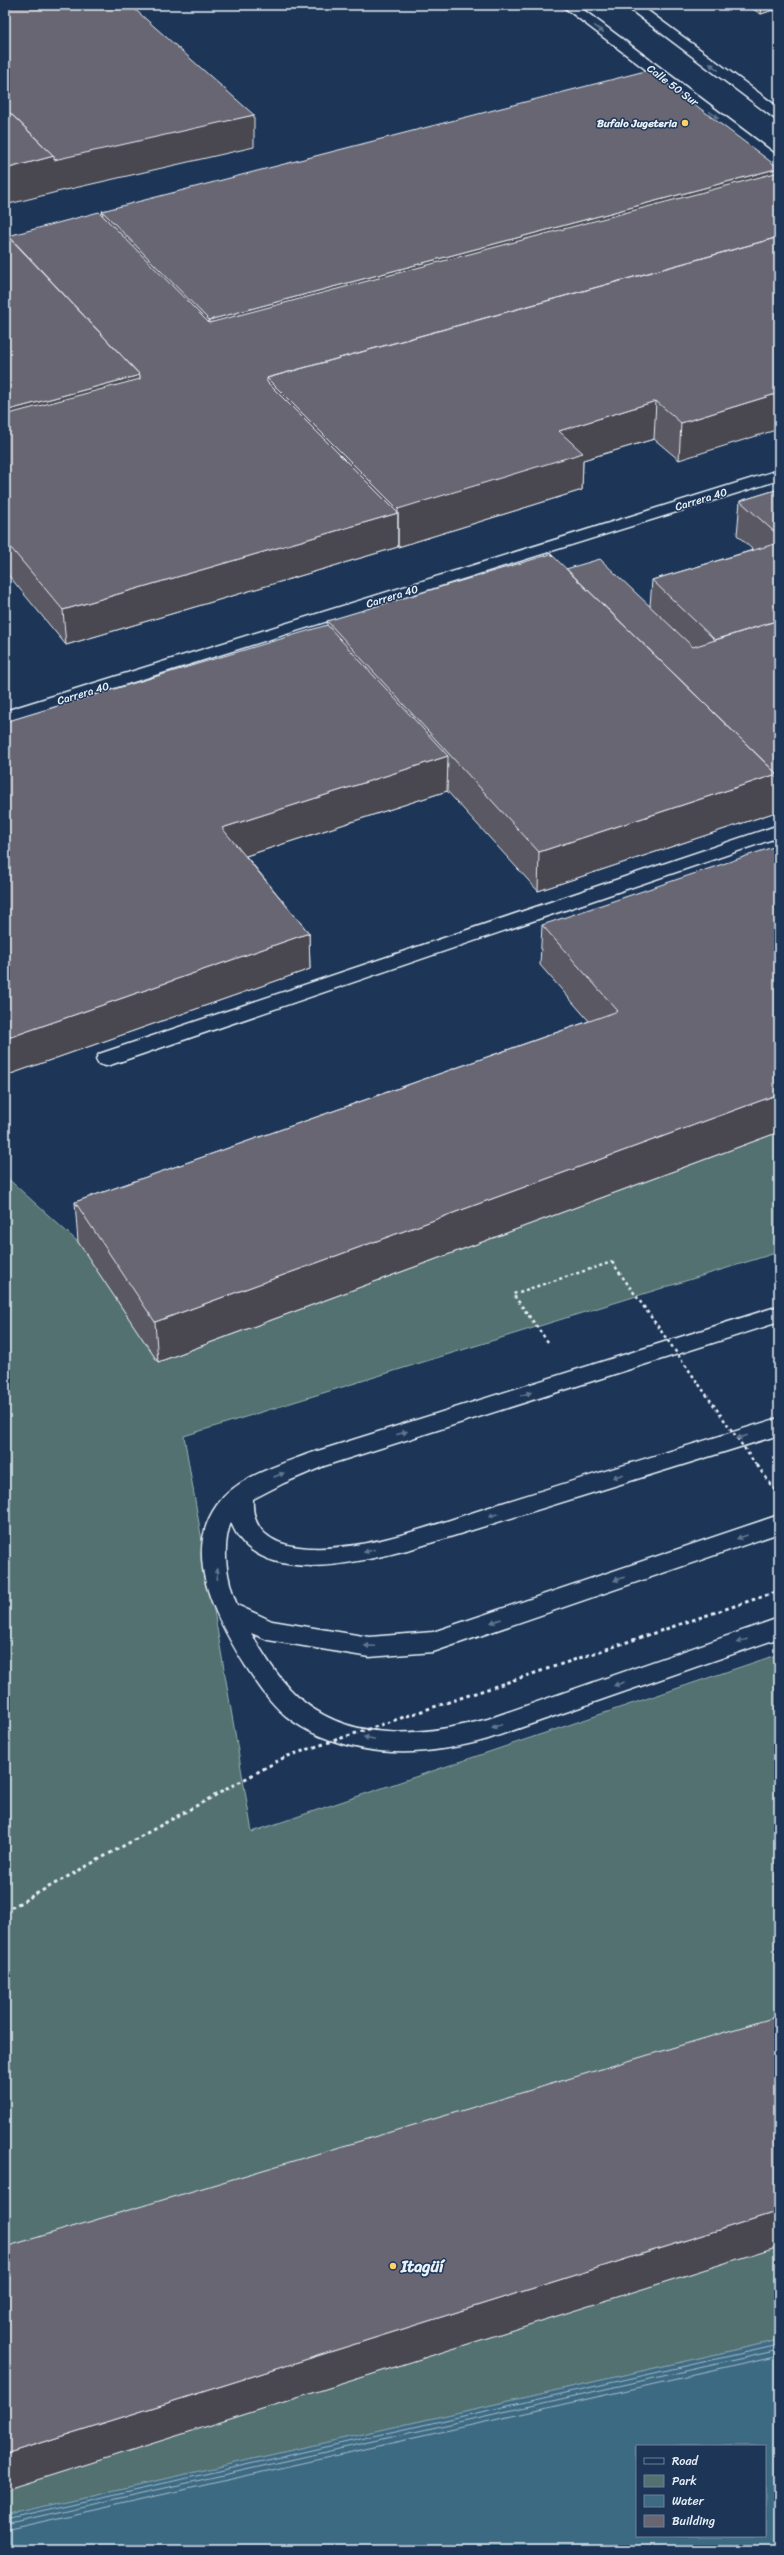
<svg xmlns="http://www.w3.org/2000/svg" width="784" height="2555" font-family="Sriracha,sans-serif">
  <style>
    .green { fill: #527170; stroke: #9db1b4 }
    .water { fill: #3e6b83; stroke: #82a1b2; fill-rule: evenodd }
    .lines { fill: none; stroke-linecap: round; stroke-linejoin: round }
    .shore { stroke: #a4bbc9; stroke-width: 1 }
    .lane-casing { stroke: #e8f1f8; stroke-width: 3 }
    .street-casing { stroke: #e8f1f8; stroke-width: 3 }
    .secondary-casing { stroke: #e8f1f8; stroke-width: 3 }
    .path { stroke: #e8f1f8; stroke-width: 2.5; stroke-dasharray: 3 3; stroke-linecap: butt }
    .lane { fill: #1d3557; fill-rule: evenodd }
    .street { fill: #1d3557; fill-rule: evenodd }
    .secondary { fill: #1d3557; fill-rule: evenodd }
    .path-bridge-far1 { stroke: #e8f1f8; stroke-width: 2.5; stroke-dasharray: 3 3; stroke-linecap: butt }
    .path-bridge { stroke: #e8f1f8; stroke-width: 3; stroke-dasharray: 3.5 3.5; stroke-linecap: butt }
    .wall { fill: #5a5863; stroke: #e8f1f8 }
    .shaded-wall { fill: #4a4750; stroke: #e8f1f8 }
    .building { fill: #696673; stroke: #e8f1f8 }
    .oneway { fill: #64778f }
    .poi-dot { fill: #ffd166; stroke: #1d3557; stroke-width: 1.5 }
    .labels { text-anchor: middle; stroke-width: 3; stroke-linejoin: round; paint-order: stroke }
    .far-street-label { font-size: 11px; fill: #e8f1f8; stroke: #1d3557 }
    .far-poi-label { font-size: 11px; font-weight: bold; fill: #e8f1f8; stroke: #1d3557; text-anchor: end }
    .near-poi-label { font-size: 16px; font-weight: bold; fill: #e8f1f8; stroke: #1d3557; text-anchor: start }
  </style>
  <rect width="100%" height="100%" fill="#1d3557"/>
  <filter id="ink" filterUnits="userSpaceOnUse"><feTurbulence type="fractalNoise" baseFrequency=".025" numOctaves="2"/><feDisplacementMap in="SourceGraphic" scale="8" xChannelSelector="R" yChannelSelector="G"/><feConvolveMatrix kernelMatrix="1 2 1 2 8 2 1 2 1" color-interpolation-filters="sRGB"/></filter>
  <g filter="url(#ink)">
    <path class="green" d="M779,1132V1252L184,1436L252,1832L779,1654V2052L5,2285V1176L78,1242L158,1362Z
      M779,2246V2340L5,2515V2490Z"/>
    <path class="water" d="M779,2340V2550H5V2515ZM637,2446H765V2536H637Z"/>
    <g class="lines">
      <path class="shore" d="M5,2519L779,2345
        M5,2524L779,2350
        M5,2530L779,2356"/>
      <defs>
        <path id="lane" d="M779,825V837L113,1064L106,1066L99,1064L96,1059L99,1054Z
          M779,1306V1322L324,1466L284,1483L253,1499C251,1530 271,1544 299,1547C359,1555 442,1522 499,1504C592,1475 686,1446 779,1418V1435L411,1549C360,1562 256,1590 231,1522C221,1548 227,1580 237,1605L272,1621L369,1637L433,1632L779,1515V1533L433,1652L369,1657L268,1640L251,1633C265,1657 282,1685 305,1703C358,1744 428,1735 488,1719L779,1618V1638L488,1739C431,1755 376,1759 320,1736C308,1731 296,1724 286,1716C269,1702 257,1683 245,1665C217,1620 181,1555 217,1505C237,1477 277,1466 308,1454Z"/>
        <path id="street" d="M779,470V480L5,722V711Z"/>
        <path id="secondary" d="M561,5H577L779,157V168L774,167Z
          M624,5H640L779,108V119L774,118Z"/>
      </defs>
      <use href="#lane" class="lane-casing"/>
      <use href="#street" class="street-casing"/>
      <use href="#secondary" class="secondary-casing"/>
      <path class="path" d="M548,1342L513,1294L612,1262"/>
      <use href="#lane" class="lane"/>
      <use href="#street" class="street"/>
      <use href="#secondary" class="secondary"/>
      <path class="path-bridge-far1" d="M612,1262L757,1466"/>
      <path class="path-bridge" d="M757,1465L779,1496
        M5,1911L285,1757L779,1591"/>
    </g>
    <path class="wall" d="M746,5H779V8L761,14Z
      M779,168L679,460L654,439L583,460L582,490L398,547L66,645L5,571V233L8,236L103,215L102,211Z
      M779,489V811L538,891L447,791L246,856L309,933L310,969L5,1076L327,625V621L566,569L650,606L652,580L753,550L737,535L740,501Z
      M542,925L779,1132L158,1362L78,1242L75,1202L589,1021L540,965Z"/>
    <path class="shaded-wall" d="M762,5H779V8L761,14Z
      M254,115V147L57,192L5,205V169L54,156Z
      M779,168V175L211,356L209,320Z
      M140,375L142,413L5,450V411Z
      M779,393V429L679,460L681,423Z
      M656,401L654,439L583,460L582,490L398,547V509L559,431Z
      M398,513V547L66,645L63,610Z
      M448,756L447,791L224,863L222,828Z
      M777,774L779,777V811L538,891L539,852Z
      M309,933L310,969L5,1076V1039Z
      M779,1094V1132L158,1362L155,1322Z
      M779,2211V2246L5,2490V2454Z"/>
    <path class="building" d="M5,5H130L254,115L54,160V156L5,108Z
      M649,70L779,168L209,320L102,211Z
      M5,108L54,156L5,169Z
      M779,172V237L267,378V382L398,513L63,610L5,541V415L140,379V375L8,236L99,212L209,323Z
      M5,233H6L140,375L5,411Z
      M779,237V393L681,423L656,401L559,431L583,453L398,509L267,378Z
      M779,489V536L740,501Z
      M778,543L779,544V620L715,640L652,580Z
      M551,554L777,774L539,852L327,621Z
      M600,559L693,647L779,620V777L776,778L777,774L566,569Z
      M327,625L448,756L222,828L309,933L5,1039V722Z
      M779,845V1094L155,1322L75,1202L618,1011L542,925Z
      M779,2016V2211L5,2454V2247Z"/>
    <defs><path id="oneway-solid" d="M-6-.8H1V-3.2L6.5 0L1 3.2V.8H-6Z"/></defs>
    <g class="oneway">
      <use href="#oneway-solid" transform="translate(599 29) rotate(37)"/>
      <use href="#oneway-solid" transform="translate(714 67) rotate(-143)"/>
      <use href="#oneway-solid" transform="translate(714 115) rotate(37)"/>
      <use href="#oneway-solid" transform="translate(526 1394) rotate(-18)"/>
      <use href="#oneway-solid" transform="translate(402 1433) rotate(-18)"/>
      <use href="#oneway-solid" transform="translate(742 1437) rotate(163)"/>
      <use href="#oneway-solid" transform="translate(279 1475) rotate(-23)"/>
      <use href="#oneway-solid" transform="translate(618 1476) rotate(163)"/>
      <use href="#oneway-solid" transform="translate(494 1515) rotate(163)"/>
      <use href="#oneway-solid" transform="translate(742 1537) rotate(161)"/>
      <use href="#oneway-solid" transform="translate(369 1551) rotate(166)"/>
      <use href="#oneway-solid" transform="translate(217 1574) rotate(-95)"/>
      <use href="#oneway-solid" transform="translate(619 1579) rotate(161)"/>
      <use href="#oneway-solid" transform="translate(496 1621) rotate(161)"/>
      <use href="#oneway-solid" transform="translate(742 1641) rotate(161)"/>
      <use href="#oneway-solid" transform="translate(370 1646) rotate(-178)"/>
      <use href="#oneway-solid" transform="translate(619 1684) rotate(161)"/>
      <use href="#oneway-solid" transform="translate(497 1726) rotate(163)"/>
      <use href="#oneway-solid" transform="translate(369 1738) rotate(-168)"/>
    </g>
  </g>
  <g class="poi-dot">
    <circle cx="685" cy="123" r="4"/>
    <circle cx="393" cy="2266" r="4"/>
  </g>
  <g class="labels">
    <g class="far-street-label">
      <text transform="translate(673 85) rotate(37)" y="4">Calle 50 Sur</text>
      <text transform="translate(701 499) rotate(-17)" y="4">Carrera 40</text>
      <text transform="translate(392 596) rotate(-17)" y="4">Carrera 40</text>
      <text transform="translate(83 693) rotate(-17)" y="4">Carrera 40</text>
    </g>
    <g class="far-poi-label">
      <text x="677" y="127">Bufalo Jugeteria</text>
    </g>
    <g class="near-poi-label">
      <text x="401" y="2272">Itagüí</text>
    </g>
  </g>
  <rect width="784" height="2555" fill="none" stroke="#1d3557" stroke-width="20"/>
  <rect x="10" y="10" width="764" height="2535" fill="none" stroke="#e8f1f8" stroke-width="1.5" filter="url(#ink)"/>
  <rect x="636" y="2445" width="130" height="92" fill="#1d3557" stroke="#6e8097"/>
  <rect x="644" y="2458" width="20" height="6" fill="#1d3557" stroke="#6e8097"/>
  <text x="672" y="2465" font-size="12" fill="#e8f1f8">Road</text>
  <rect x="644" y="2475" width="20" height="12" fill="#527170" stroke="#6e8097"/>
  <text x="672" y="2485" font-size="12" fill="#e8f1f8">Park</text>
  <rect x="644" y="2495" width="20" height="12" fill="#3e6b83" stroke="#6e8097"/>
  <text x="672" y="2505" font-size="12" fill="#e8f1f8">Water</text>
  <rect x="644" y="2515" width="20" height="12" fill="#696673" stroke="#6e8097"/>
  <text x="672" y="2525" font-size="12" fill="#e8f1f8">Building</text>
</svg>
